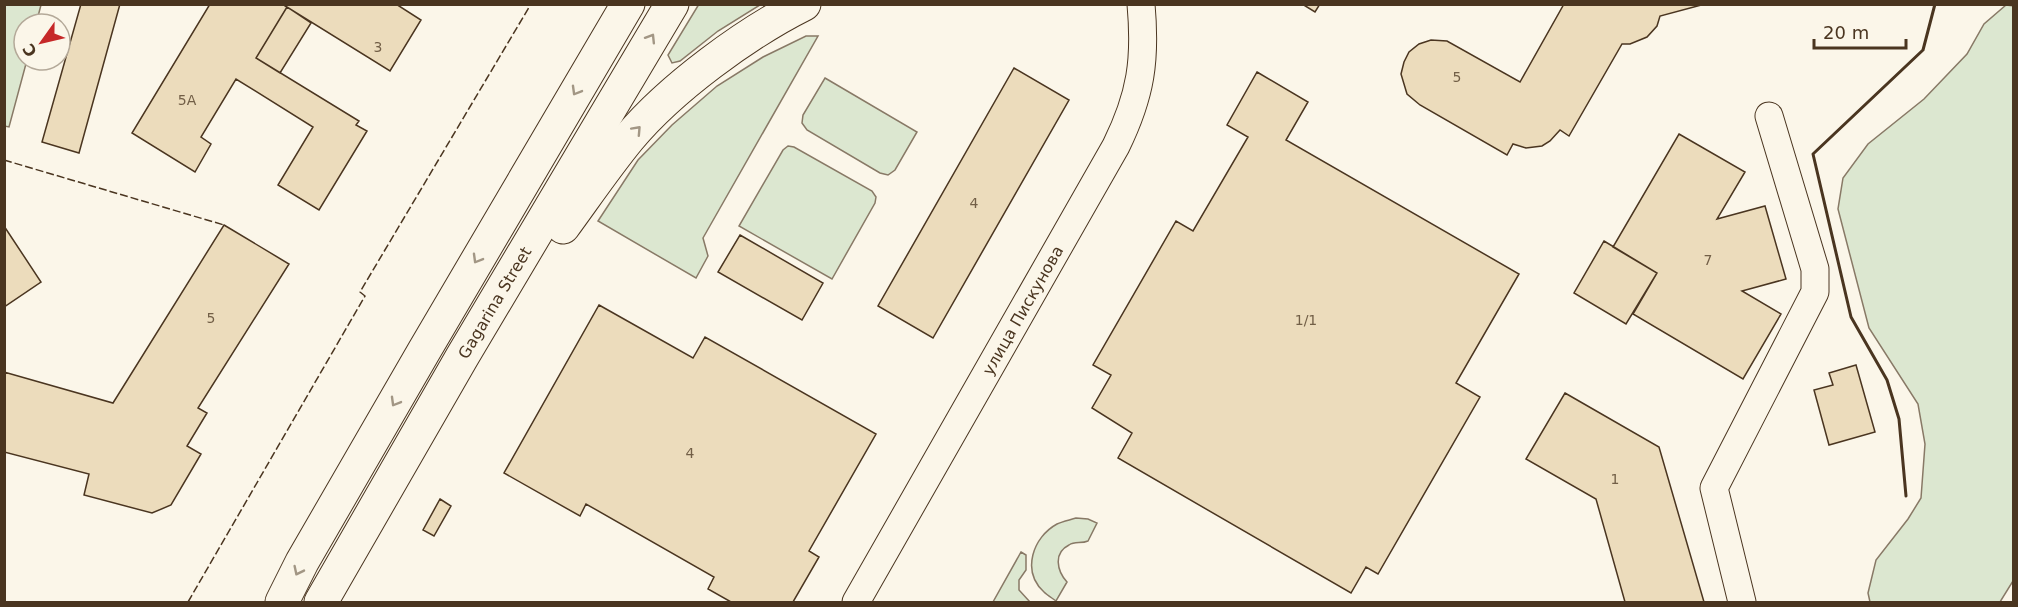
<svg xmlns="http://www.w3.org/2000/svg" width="2018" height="607" font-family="'DejaVu Sans',sans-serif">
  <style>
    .green { fill: #dce7d0; stroke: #887966; stroke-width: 1.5 }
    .building { fill: #ecdcbc; stroke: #4a3520; stroke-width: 1.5 }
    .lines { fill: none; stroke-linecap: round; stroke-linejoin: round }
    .minor-casing { stroke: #4a3520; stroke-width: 29 }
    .secondary-casing { stroke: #4a3520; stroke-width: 35 }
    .primary-casing { stroke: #4a3520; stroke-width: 35 }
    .minor { stroke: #fbf6e9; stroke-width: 27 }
    .secondary { stroke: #fbf6e9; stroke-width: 33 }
    .primary { stroke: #fbf6e9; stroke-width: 33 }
    .fence { stroke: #4a3520; stroke-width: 1.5; stroke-dasharray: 8 3; stroke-linecap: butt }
    .wall { stroke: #4a3520; stroke-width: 3 }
    .oneway { stroke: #a29684 }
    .labels { text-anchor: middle; stroke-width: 4.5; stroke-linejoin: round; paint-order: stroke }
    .number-label { font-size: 14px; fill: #725f47 }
    .street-label { font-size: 16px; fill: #4a3520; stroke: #fbf6e9 }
  </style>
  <rect width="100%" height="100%" fill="#fbf6e9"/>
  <path class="green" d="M699,4L760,5L718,31L680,61L672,63L668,55Z
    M4,5H41L36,24H24V60H27L9,127L4,126Z
    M2006,5L2014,6L2013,581L2000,602H1870L1868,593L1876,560L1908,519L1921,498L1925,444L1918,404L1869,328L1838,209L1843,178L1868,144L1924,99L1967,54L1984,24Z
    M806,36H818L703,238L708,256L696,278L598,221L638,160L672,125L717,86L763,57Z
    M825,78L917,132L895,170L888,175L880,173L807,130L802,123L803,115Z
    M788,146L794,147L872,191L876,197L875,203L832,279L739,226L783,150Z
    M1076,518L1088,519L1097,523L1088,541C1081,544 1075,541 1069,545C1053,553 1057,571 1067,582L1056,601C1052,598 1047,595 1044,592C1021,571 1033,537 1057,524C1063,521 1070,520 1076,518Z
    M1021,552L1026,555V570L1019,580V590L1030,602H993Z"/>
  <path class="building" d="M81,4H120L79,153L42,142Z
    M210,4H282L287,7L256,58L359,121L356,125L367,131L319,210L278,185L313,127L236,79L201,137L211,144L195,172L132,133Z
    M282,4H396L421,20L390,71Z
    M1302,4H1320L1315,12Z
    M1564,4H1705L1660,16L1657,26L1647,37L1630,44H1622L1569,136L1560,130L1550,141L1542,146L1526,148L1513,144L1507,155L1420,105L1407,94L1401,74L1404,62L1409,52L1419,44L1431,40L1447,41L1520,82Z
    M287,7L311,23L280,73L256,58Z
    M1014,68L1069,100L933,338L878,306Z
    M1257,72L1308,102L1286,140L1519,274L1456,383L1480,397L1378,574L1366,567L1351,593L1118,458L1132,433L1092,408L1111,375L1093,365L1176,221L1193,231L1248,137L1227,125Z
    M1679,134L1745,172L1717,219L1765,206L1786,279L1742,291L1781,314L1743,379L1633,314L1657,273L1613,247Z
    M224,225L289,264L198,408L207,413L187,446L201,454L171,505L152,513L84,495L89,474L4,452V372L113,403Z
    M4,226L41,282L4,307Z
    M740,235L823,283L802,320L718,272Z
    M1604,241L1657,273L1626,324L1574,293Z
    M599,305L693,358L705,337L876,434L809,551L819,557L793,602H731L708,589L714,577L586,504L580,516L504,473Z
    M1856,365L1875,432L1829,445L1814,390L1833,385L1829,373Z
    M1565,393L1659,447L1704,602H1625L1596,499L1526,459Z
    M440,499L451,506L434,536L423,530Z"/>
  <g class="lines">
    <defs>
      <g id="minor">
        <path id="s1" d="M856,602L1116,146C1141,95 1146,60 1141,4"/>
        <path d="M1742,602L1714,488L1815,292V269L1769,116"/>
      </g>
      <path id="secondary" d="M563,227C585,197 606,166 629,138C671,88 746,33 804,4"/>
      <g id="primary">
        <path d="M282,602L302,562L424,351L628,4"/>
        <path id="s2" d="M321,602L462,357L672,4"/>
      </g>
    </defs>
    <use href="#minor" class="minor-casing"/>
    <use href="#secondary" class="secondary-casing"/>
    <use href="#primary" class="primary-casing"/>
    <use href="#minor" class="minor"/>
    <use href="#secondary" class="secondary"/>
    <use href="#primary" class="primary"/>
    <path class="fence" d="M4,160L224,225
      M188,602L365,296L360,292L531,4"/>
    <path class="wall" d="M1906,496L1899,419L1887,380L1851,317L1813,154L1923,50L1935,4"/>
  </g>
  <defs><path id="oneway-chevron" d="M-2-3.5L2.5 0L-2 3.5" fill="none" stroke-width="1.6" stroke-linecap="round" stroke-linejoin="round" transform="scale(1.5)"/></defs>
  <g class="oneway">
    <use href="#oneway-chevron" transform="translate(651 38) rotate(-58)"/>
    <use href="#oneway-chevron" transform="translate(576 91) rotate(120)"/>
    <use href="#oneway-chevron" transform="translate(637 130) rotate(-47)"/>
    <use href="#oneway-chevron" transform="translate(477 259) rotate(120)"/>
    <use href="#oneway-chevron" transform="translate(395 402) rotate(120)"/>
    <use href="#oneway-chevron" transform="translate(298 571) rotate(116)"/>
  </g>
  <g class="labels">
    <g class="number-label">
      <text x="378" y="52">3</text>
      <text x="1457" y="82">5</text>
      <text x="187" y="105">5А</text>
      <text x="974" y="208">4</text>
      <text x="1708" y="265">7</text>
      <text x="211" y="323">5</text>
      <text x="1306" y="325">1/1</text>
      <text x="690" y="458">4</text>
      <text x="1615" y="484">1</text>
    </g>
    <g class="street-label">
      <text dy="6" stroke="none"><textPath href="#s2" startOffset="346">Gagarina Street</textPath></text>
      <text dy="6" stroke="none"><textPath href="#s1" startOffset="336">улица Пискунова</textPath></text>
    </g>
  </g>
  <rect width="2018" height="607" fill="none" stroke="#4a3520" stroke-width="12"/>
  <g transform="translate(42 42) rotate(236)"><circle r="28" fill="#fbf6e9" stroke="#b4a999" stroke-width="1.5"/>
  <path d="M0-4.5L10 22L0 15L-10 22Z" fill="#c62828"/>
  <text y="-9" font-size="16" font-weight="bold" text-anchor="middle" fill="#4a3520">С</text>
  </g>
  <path d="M1814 39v9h92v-9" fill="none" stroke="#4a3520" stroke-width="3"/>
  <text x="1823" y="39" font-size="18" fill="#4a3520" stroke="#fbf6e9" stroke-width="4.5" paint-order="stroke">20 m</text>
</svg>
